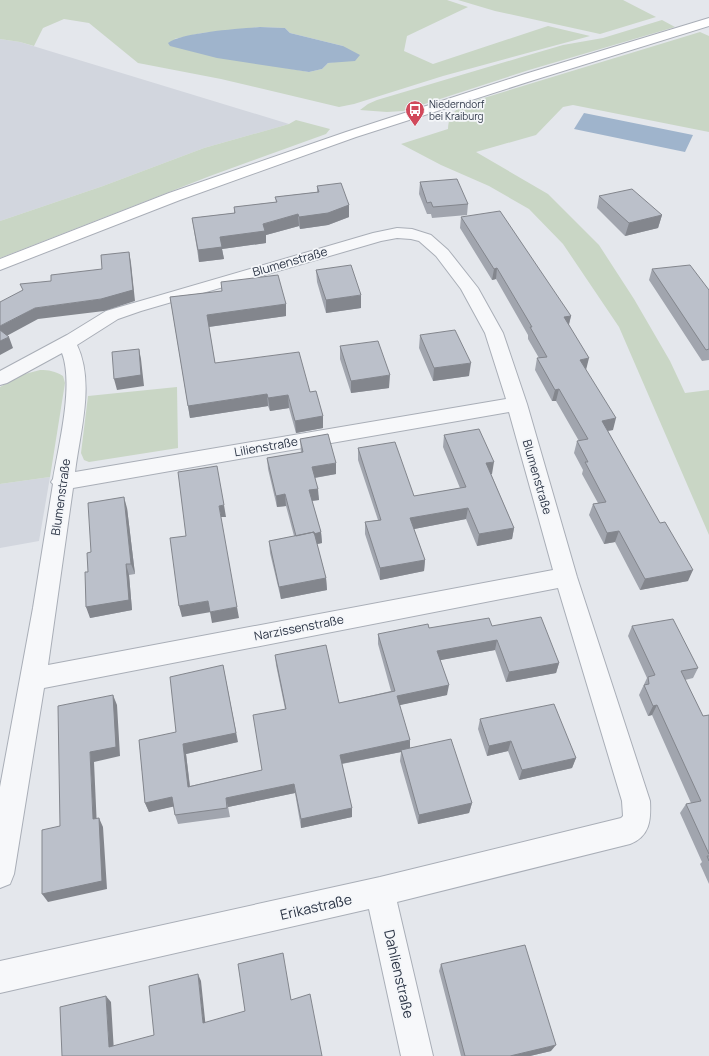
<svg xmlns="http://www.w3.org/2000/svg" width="709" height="1056" font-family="Manrope,sans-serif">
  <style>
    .built { fill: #d2d6de }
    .green { fill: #c9d6c5; fill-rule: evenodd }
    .water { fill: #9fb4cc }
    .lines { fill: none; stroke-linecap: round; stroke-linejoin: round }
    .street-casing { stroke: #a9aeb7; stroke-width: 2 }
    .secondary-casing { stroke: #a9aeb7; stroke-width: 2 }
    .street { fill: #f7f8fa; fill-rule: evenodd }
    .secondary { fill: #fff; fill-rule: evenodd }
    .wall { fill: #a1a5ae }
    .shaded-wall { fill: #83868d }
    .building { fill: #bbc0ca; stroke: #83868d }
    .labels { text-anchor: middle; stroke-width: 3.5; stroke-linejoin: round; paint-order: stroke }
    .far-poi-label { font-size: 10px; fill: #2b3445; stroke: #f4f6f9; text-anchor: start }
    .street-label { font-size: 12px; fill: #2b3445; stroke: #f4f6f9 }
    .near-street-label { font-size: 14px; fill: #2b3445; stroke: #f4f6f9 }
  </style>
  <rect width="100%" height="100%" fill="#e4e7ec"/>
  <path class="built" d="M0,39L20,42L289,124L204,148L103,186L0,221Z
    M50,477L39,541L0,548V484Z"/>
  <path class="green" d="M0,0H447L468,7L407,36L404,51L433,64L548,26L590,36L443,76L354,104L339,107L221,79L138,63L89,23L64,19L43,28L34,46L20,42L0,39ZM260,27L285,28L290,33L343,46L340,61L328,63L322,69L309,72L286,68L174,39L202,33Z
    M458,0H623L656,17L600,34L495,11Z
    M662,20L675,27L529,70L403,111L387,112L360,110L368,104L377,100L522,57L563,45L603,38Z
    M700,32L709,36V132L573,105L563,107L536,135L476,152L548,194L599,245L634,299L670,361L685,393L709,390V535L619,327L563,244L529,209L489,186L441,165L401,144L448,129C449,110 459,108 474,101Z
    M296,120L330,129L326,134L210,176L0,258V221L103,186L204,148L289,124Z
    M40,370C49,370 55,371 63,376L65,383L50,477L0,484V387L21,375Z
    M177,387L178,448L89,462L84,460L81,453L88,396Z"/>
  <path class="water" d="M260,27L285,28L290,33L343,46L360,55L355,61L328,63L322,69L309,72L217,58L170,46L168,43C184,32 239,29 260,27Z
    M584,113L693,135L685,152L574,129Z"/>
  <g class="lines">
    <defs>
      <path id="street" d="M397,228L412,229L431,235L448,250L478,288L503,333L527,404L577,577L650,801C651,820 650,836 630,844L397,902L433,1056H401L369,909L0,993V961L380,877L621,818L623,816L622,801L558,588L44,688L14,874L10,884L0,888V787L33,608L53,484L51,482L53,479C59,444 74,385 62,353L7,383L0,385V371L67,335L106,311L373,233ZM397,238L411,239L419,241L436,256L461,289L485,333L506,399L75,472C80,431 95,383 77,345L118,319L141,311L381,241ZM509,412L553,570L48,665L73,488Z"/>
      <path id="secondary" d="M709,18V26L534,80L356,137L180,200L0,270V259L169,193L346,132L525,74Z"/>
    </defs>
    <use href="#street" class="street-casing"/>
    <use href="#secondary" class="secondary-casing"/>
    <use href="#street" class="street"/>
    <use href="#secondary" class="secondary"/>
  </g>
  <path class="wall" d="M420,182L468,204L467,215L432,218L431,214H427L419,194Z
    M317,186L349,205V217L328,225L300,229L299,226L266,235V243L222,249L224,259L199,262L192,218L234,213V207L276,202L275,197L317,192Z
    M599,196L662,215L658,228L625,236L597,208Z
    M461,217L571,316L569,325L586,370L613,430L608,431L688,581L640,590L615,542L604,544L589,515L593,504L598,503L582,474L583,470L574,453L577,441H579L556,401H552L535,370L537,358H539L528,339V335L496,279L492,280L460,228Z
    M652,269L709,290V360L702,361L649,280Z
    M316,270L361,308L326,313L317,282Z
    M221,282L286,304V316L209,327L215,363L310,392L323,416V428L296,433L289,408L270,411L268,406L190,418L170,297L222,291Z
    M420,335L469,376L433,381L419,348Z
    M340,346L389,388L351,393L340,359Z
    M444,435L492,474H491L514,528L512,539L477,546L466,519L414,529L425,560L424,571L380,580L365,534V522L378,520L358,460V448L414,496L460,488L443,447Z
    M300,439L336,474L315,478L319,500L312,501L321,532L322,543L317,544L326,578L327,590L281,599L270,553L269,541L294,536L286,506L277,507L268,469L267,458L301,453Z
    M127,508L135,574L129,575L132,610L90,618L88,572L91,552Z
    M492,626L559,663L556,673L506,682L495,650L440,660L447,695L399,705L410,748L472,803L469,813L418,824L400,761L401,752L342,764L352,808V817L301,828L295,793L228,807L230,817L178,824L175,815L174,806L149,812L145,803L139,740L238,742L186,754L190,786L262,770L285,709L276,665L275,655L339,703L391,691L378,644V634L429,628Z
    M632,626L698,668L693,678L685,680L703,716L709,715V884L700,864L702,862L680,813L686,804L691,803L652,715L648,716L639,695L647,678L628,636Z
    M480,719L576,758L572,768L519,780L508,751L487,756L478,729Z
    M441,964L551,1051L530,1056H461L439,971Z"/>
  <path class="shaded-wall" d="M349,205V217L328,225L300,229L299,217Z
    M298,214L299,226L266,235V243L222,249L224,259L199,262L198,250L220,237Z
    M662,215L658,228L625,236L629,223Z
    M129,252L131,263L135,301L104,311L38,319L1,339L0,336V326L35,308L101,299Z
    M497,268L496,279L492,280L494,269Z
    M361,295V308L326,313V300Z
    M286,304V316L208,327L207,315Z
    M571,316L568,327L564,317Z
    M9,337L13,348L0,355V341Z
    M139,349L141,359L144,386L117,390L114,379Z
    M589,358L586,370L580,360Z
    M471,363L469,376L433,381L434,368Z
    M390,375L389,388L351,393V381Z
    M559,389L556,401H552L555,390Z
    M267,394L268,406L190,418L188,406Z
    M288,395L289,408L270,411L268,398Z
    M323,416V428L296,433L295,421Z
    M616,418L613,430L599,432L602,421Z
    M494,462L492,474L484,475L486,463Z
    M336,463V474L313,478L312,467Z
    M318,489L319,500L310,501L309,490Z
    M285,494L286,506L277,507L276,496Z
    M124,497L127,508L135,574L131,564Z
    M224,505L226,517H221L219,506Z
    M468,508L466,519L409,530L410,518Z
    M514,528L512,539L477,546L479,534Z
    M619,531L615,542L604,544L607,533Z
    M321,532L322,543L298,548L297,537Z
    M425,560L424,571L380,580V568Z
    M126,564L129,575L132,610L90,618L86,607Z
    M693,570L688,581L640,590L645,579Z
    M326,578L327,590L281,599L279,587Z
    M208,601L211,612L182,617L179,606Z
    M237,607L239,618L212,623L210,612Z
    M497,640L495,650L436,661L437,651Z
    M559,663L556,673L506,682L509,672Z
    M223,665L238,742L186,754L191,796L188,787L183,744Z
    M449,685L447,695L396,706L397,696Z
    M113,695L117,705L120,756L94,762L97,828L93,819L90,752Z
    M657,705L652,715L648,716L653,706Z
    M410,740V750H401V752L340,764V755Z
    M511,741L508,751L487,756L489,746Z
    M576,758L572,768L519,780L522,770Z
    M294,784L295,793L228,807L230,817L226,798Z
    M172,797L176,806L149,812L145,803Z
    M472,803L469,813L418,824L419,815Z
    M352,808V817L301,828V819Z
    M99,818L103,827L107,889L48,902L42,894Z
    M198,974L201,981L206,1029L203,1023Z
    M106,996L111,1002L114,1052L109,1047Z
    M556,1045L551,1051L530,1056H510Z"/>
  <path class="building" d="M457,179L468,204L433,207L431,202L427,203L420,182Z
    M341,183L349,205L328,213L299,217L298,214L263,224L265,231L220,237L222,247L198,250L192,218L235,213L234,207L277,202L275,197L319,192L317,186Z
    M632,189L662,215L629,223L599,196Z
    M500,211L571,316L564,317L589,358L580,360L616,418L602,421L660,523L665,522L693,570L645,579L619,531L607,533L593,504L606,502L585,462H588L577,441L588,439L559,389L555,390L537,358L547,357L530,327H532L497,268L494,269L461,217Z
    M129,252L133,290L101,299L35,308L0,326V302L23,290L20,284L51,281V275L102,269L101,255Z
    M351,265L361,295L326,300L316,270Z
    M690,265L709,290V349L706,350L652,269Z
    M278,275L286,304L207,315L215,363L299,352L310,392L316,391L323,416L295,421L288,395L268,398L267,394L188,406L170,297L222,291L221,282Z
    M0,330L9,337L0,341Z
    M455,330L471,363L434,368L420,335Z
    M378,341L390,375L351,381L340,346Z
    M139,349L141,375L114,379L112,352Z
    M479,429L494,462L486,463L514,528L479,534L468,508L410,518L425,560L380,568L365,522L381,520L358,448L395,442L414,496L466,487L444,435Z
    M328,434L336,463L312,467L318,489L309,490L321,532L314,534V532L296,536L285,494L276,496L267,458L303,452L300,439Z
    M217,466L224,505L219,506L237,607L210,612L208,601L179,606L170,538L186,536L178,472Z
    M124,497L131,564H126L129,600L86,607L85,572H88L87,553L91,552L88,503Z
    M314,532L326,578L279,587L269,541Z
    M541,617L559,663L509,672L497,640L437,651L449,685L397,696L410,740L340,755L352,808L301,819L294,784L226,798L227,808L175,815L172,797L145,803L139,740L176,732L170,677L223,665L236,733L183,744L188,787L262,770L253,715L286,709L275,655L326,645L339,703L395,691L378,634L428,624L429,628L489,618L492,626Z
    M673,619L698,668L681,671L703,716L709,715V854L686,804L701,801L657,705L653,706L644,685L649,684L648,677L655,675L632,626Z
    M113,695L116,747L90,752L93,819L99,818L102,881L42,894V830L60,826L58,706Z
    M554,704L576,758L522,770L511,741L489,746L480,719Z
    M451,739L472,803L419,815L401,750Z
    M707,856H709V861Z
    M525,945L556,1045L510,1056H465L441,964Z
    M283,953L291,1000L310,994L322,1056H62L60,1007L106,996L109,1047L154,1035L149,986L198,974L203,1023L245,1011L238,964Z"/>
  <defs>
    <symbol id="bus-pin" viewBox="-11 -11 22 30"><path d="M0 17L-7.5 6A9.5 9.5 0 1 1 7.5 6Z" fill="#d1495b" stroke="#f4f6f9"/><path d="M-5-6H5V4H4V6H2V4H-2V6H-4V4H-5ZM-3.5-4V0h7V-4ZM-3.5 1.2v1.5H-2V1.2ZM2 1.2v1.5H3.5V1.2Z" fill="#fff"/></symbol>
  </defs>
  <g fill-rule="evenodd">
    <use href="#bus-pin" x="404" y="99" width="22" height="30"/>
  </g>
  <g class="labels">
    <g class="far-poi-label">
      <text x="429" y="108">Niederndorf<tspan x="429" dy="12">bei Kraiburg</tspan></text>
    </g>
    <g class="street-label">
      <text transform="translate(290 262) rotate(-16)" y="4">Blumenstraße</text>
      <text transform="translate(266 447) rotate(-10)" y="4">Lilienstraße</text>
      <text transform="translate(537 477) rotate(74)" y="4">Blumenstraße</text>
      <text transform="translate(61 497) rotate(-82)" y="4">Blumenstraße</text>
      <text transform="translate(299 628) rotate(-11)" y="4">Narzissenstraße</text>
    </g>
    <g class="near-street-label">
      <text transform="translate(316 907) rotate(-13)" y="5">Erikastraße</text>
      <text transform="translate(399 974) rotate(77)" y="5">Dahlienstraße</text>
    </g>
  </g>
</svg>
